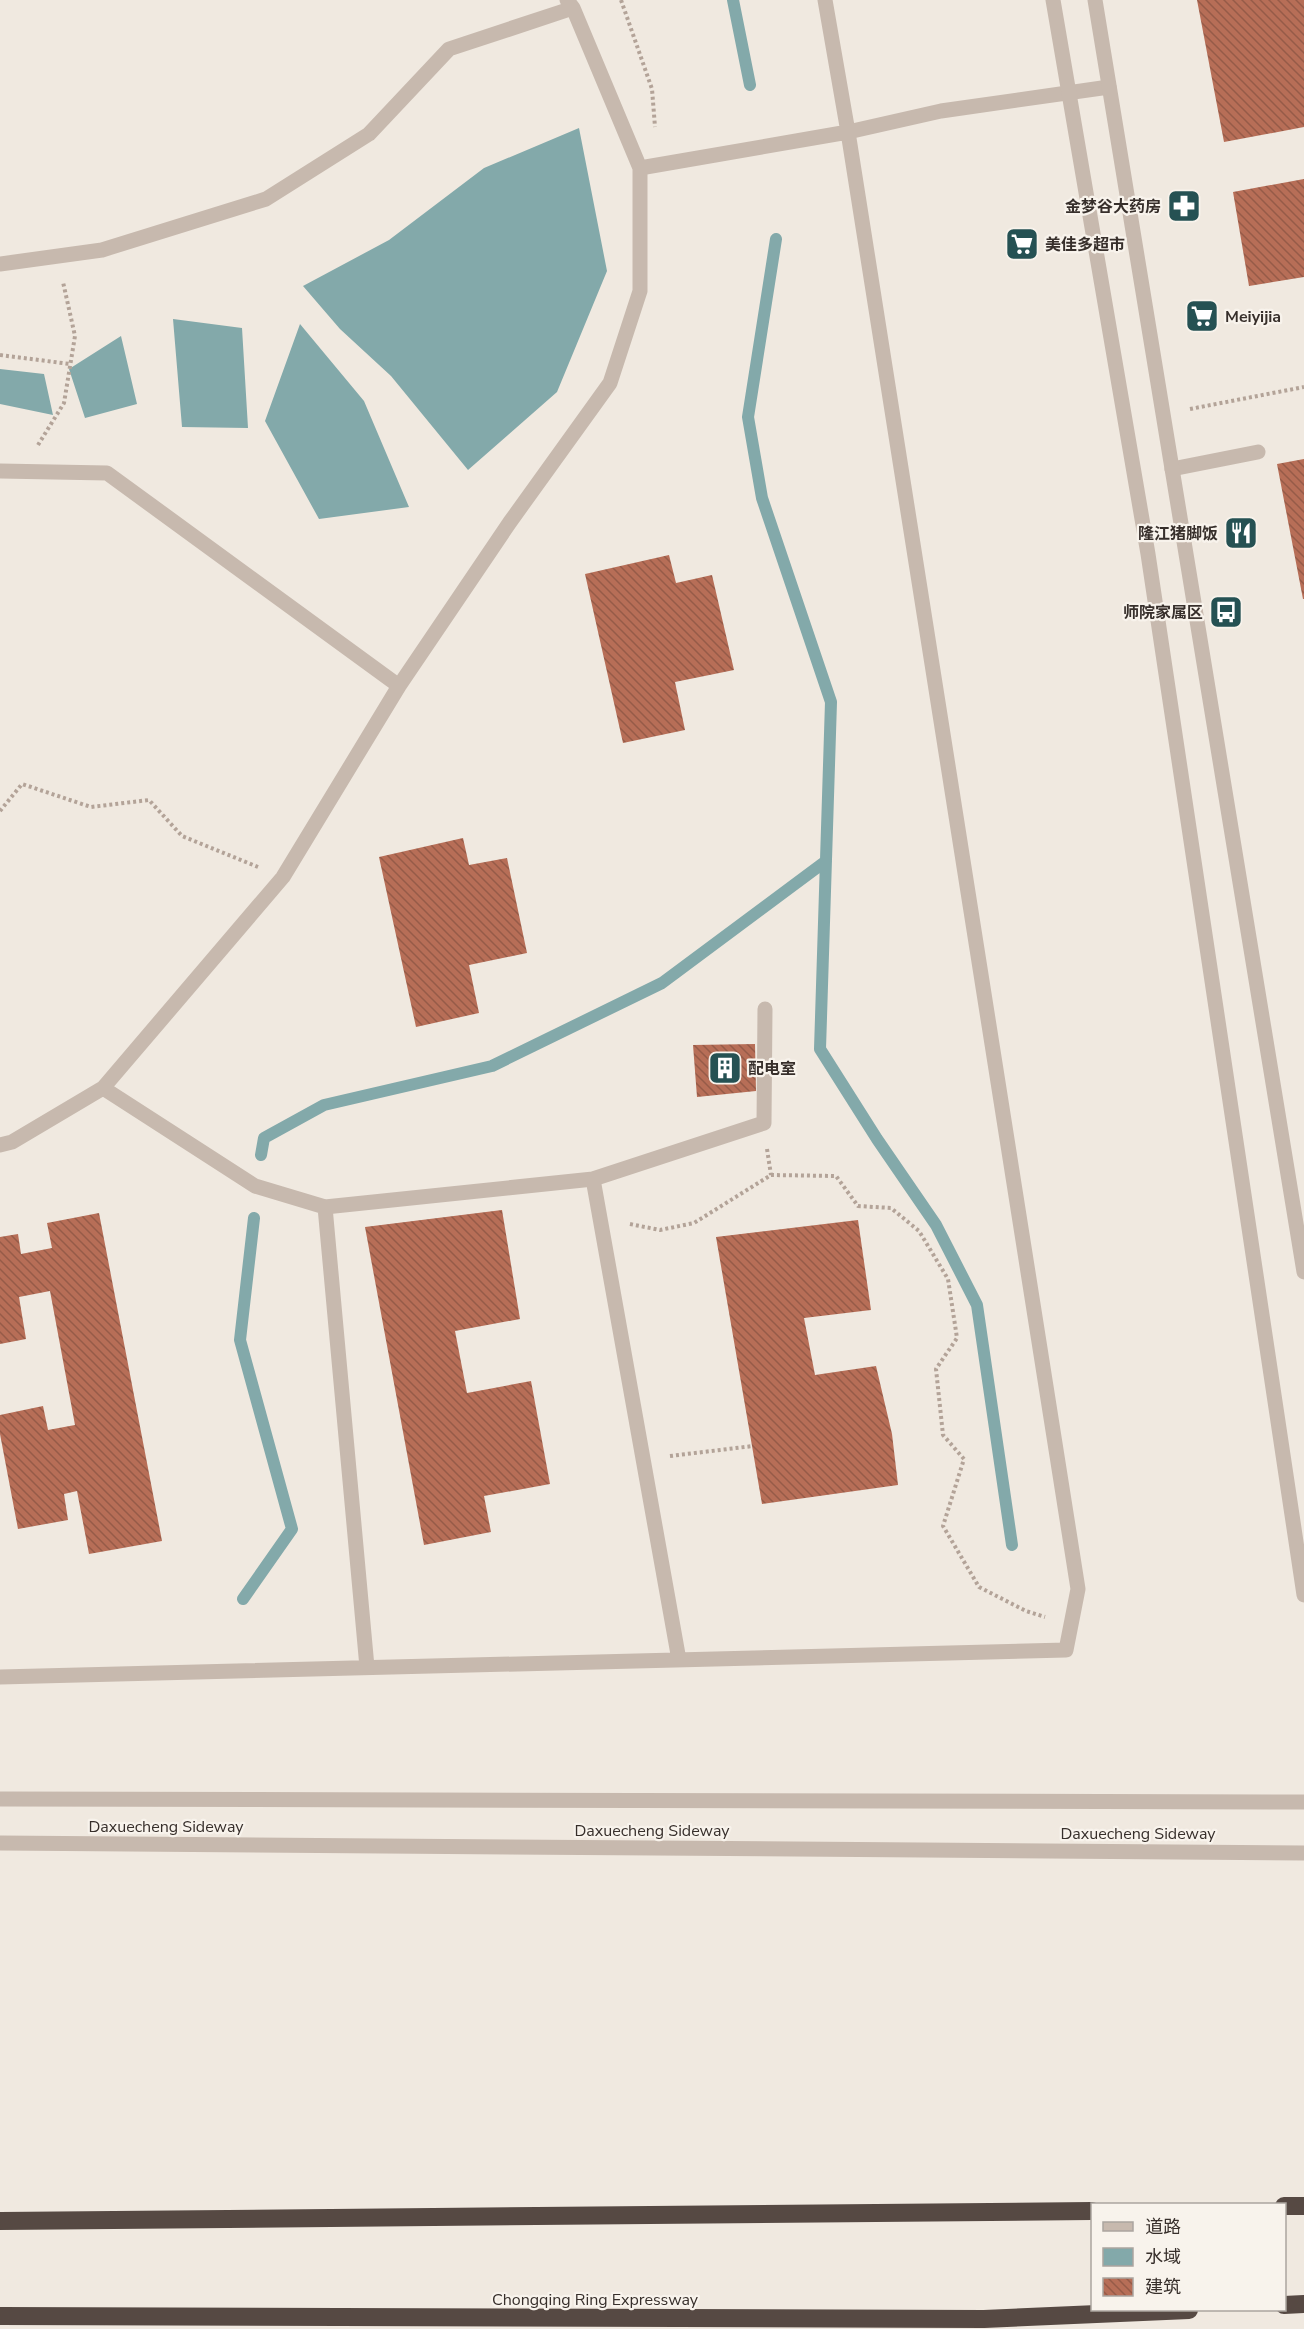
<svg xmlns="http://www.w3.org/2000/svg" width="1304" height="2329" font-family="'Nunito Sans','Noto Sans SC',sans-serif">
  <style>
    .water { fill: #83a9aa }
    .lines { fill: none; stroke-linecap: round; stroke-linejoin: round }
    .stream { stroke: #83a9aa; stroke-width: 12 }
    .building { fill: url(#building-back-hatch) }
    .path { stroke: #b3a398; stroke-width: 4; stroke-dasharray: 3 3; stroke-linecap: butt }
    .service { stroke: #c7b9ae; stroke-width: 15 }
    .tertiary { stroke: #c7b9ae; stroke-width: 15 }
    .motorway { stroke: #564943; stroke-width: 18 }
    .labels { text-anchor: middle; stroke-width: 4.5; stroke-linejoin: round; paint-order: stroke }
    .poi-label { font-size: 16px; font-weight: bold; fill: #372f2b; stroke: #f8f3ec; text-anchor: end }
    .street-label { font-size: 16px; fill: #372f2b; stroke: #f8f3ec }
  </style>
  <defs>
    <pattern id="building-back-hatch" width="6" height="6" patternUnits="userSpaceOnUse" patternTransform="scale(1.5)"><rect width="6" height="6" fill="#b76e57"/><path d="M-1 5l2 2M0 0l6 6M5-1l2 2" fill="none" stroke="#965b48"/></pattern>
  </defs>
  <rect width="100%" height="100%" fill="#f0e9e0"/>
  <path class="water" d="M579,128L607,271L557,392L468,470L391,376L340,329L303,286L389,240L484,168Z
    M173,319L242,328L248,428L182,427Z
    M300,324L364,401L409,507L319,519L265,421Z
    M121,336L137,404L85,418L69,369Z
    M0,369L44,374L53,415L0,404Z"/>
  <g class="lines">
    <path class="stream" d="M733,0L750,85
      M776,239L748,417L762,498L831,702L820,1049L877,1139L936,1225L977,1305L1012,1545
      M261,1155L264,1138L324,1105L492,1066L662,983L826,861
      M243,1599L292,1529L240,1340L254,1218"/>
  </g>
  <path class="building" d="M1197,0H1304V127L1224,142Z
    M1304,179V277L1249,286L1233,192Z
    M1304,459V599H1303L1277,464Z
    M669,555L676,583L712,575L734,670L675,682L685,730L623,743L585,574Z
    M463,838L469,865L507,858L527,953L469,965L479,1013L416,1027L379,857Z
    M755,1044L756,1091L697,1097L693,1045Z
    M502,1210L520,1319L455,1331L467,1393L531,1381L550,1484L484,1496L491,1532L424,1545L365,1227Z
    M99,1213L162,1541L89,1554L77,1491L64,1494L68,1520L18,1529L0,1434V1415L43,1406L48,1430L75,1425L50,1291L19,1297L26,1339L0,1344V1237L18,1234L21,1254L52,1248L47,1223Z
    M858,1220L871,1310L804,1318L815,1375L876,1366L892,1434L898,1485L762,1504L716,1237Z"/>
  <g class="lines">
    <path class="path" d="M621,0L652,89L655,127
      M0,355L70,364
      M1190,409L1304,387
      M38,445L64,403L75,336L63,282
      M0,811L22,784L91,807L149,800L182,836L258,867
      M767,1149L771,1175
      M630,1224L660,1230L694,1223L771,1175L836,1176L858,1206L891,1208L919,1231L948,1279L957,1338L936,1369L943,1435L964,1459L943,1526L979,1587L1026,1611L1045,1617
      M670,1456L753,1446"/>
    <path class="service" d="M567,0L573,8L640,168L848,132L941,111L1109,87
      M0,264L102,250L266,199L369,134L449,49L573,8
      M1172,469L1258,452
      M0,471L107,473L399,686
      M103,1088L255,1186L325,1207L593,1179L764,1123L765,1009
      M0,1145L12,1142L103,1088L283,877L399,686L510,522L610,383L640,291V168
      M593,1179L679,1660
      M325,1207L367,1667
      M0,1677L1066,1650L1078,1589L848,132L825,0"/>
    <path class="tertiary" d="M1053,0L1148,554L1304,1595
      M1095,0L1304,1272
      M0,1799L1304,1802
      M0,1843L1304,1853"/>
    <path class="motorway" d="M1284,2206H1304
      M0,2221L1092,2211
      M1284,2305L1304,2304
      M0,2316L984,2319L1189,2310"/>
  </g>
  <defs>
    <symbol id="pharmacy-square" viewBox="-11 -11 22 22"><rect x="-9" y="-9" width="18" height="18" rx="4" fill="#255153" stroke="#f8f3ec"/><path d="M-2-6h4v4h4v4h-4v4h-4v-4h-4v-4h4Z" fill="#fff"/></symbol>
    <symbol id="supermarket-square" viewBox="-11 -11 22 22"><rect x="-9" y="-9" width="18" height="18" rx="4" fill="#255153" stroke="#f8f3ec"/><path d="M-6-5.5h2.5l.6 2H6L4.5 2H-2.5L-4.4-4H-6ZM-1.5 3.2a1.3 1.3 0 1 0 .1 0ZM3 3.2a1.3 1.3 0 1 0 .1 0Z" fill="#fff"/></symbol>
    <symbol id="restaurant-square" viewBox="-11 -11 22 22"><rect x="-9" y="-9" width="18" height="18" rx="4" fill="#255153" stroke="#f8f3ec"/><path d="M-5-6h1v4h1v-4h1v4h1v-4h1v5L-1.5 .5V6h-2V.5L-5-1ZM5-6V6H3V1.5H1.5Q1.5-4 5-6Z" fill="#fff"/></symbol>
    <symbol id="bus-square" viewBox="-11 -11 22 22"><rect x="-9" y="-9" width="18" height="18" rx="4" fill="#255153" stroke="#f8f3ec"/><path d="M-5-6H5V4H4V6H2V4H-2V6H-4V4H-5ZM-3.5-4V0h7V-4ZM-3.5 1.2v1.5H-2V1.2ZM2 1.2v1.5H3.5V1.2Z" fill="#fff"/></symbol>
    <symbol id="building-square" viewBox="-11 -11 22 22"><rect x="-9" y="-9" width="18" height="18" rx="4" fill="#255153" stroke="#f8f3ec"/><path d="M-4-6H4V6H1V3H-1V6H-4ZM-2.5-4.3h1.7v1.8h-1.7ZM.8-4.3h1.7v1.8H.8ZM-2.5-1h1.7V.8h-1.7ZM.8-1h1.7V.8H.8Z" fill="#fff"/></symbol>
  </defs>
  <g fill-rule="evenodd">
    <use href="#pharmacy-square" x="1165" y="187" width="38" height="38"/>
    <use href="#supermarket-square" x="1003" y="225" width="38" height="38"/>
    <use href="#supermarket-square" x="1183" y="297" width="38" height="38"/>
    <use href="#restaurant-square" x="1222" y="514" width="38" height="38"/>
    <use href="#bus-square" x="1207" y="593" width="38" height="38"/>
    <use href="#building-square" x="706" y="1049" width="38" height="38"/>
  </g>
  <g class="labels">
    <g class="poi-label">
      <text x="1161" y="212">金梦谷大药房</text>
      <text x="1045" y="250" text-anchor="start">美佳多超市</text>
      <text x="1225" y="322" text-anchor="start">Meiyijia</text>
      <text x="1218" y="539">隆江猪脚饭</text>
      <text x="1203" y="618">师院家属区</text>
      <text x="748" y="1074" text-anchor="start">配电室</text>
    </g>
    <g class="street-label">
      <text x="166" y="1832">Daxuecheng Sideway</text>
      <text x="652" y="1836">Daxuecheng Sideway</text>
      <text x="1138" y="1839">Daxuecheng Sideway</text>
      <text x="595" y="2305">Chongqing Ring Expressway</text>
    </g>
  </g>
  <rect x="1091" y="2203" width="195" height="108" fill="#f8f3ec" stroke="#aba59f" stroke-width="1.5"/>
  <rect x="1103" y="2222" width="30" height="9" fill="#c7b9ae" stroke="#aba59f" stroke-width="1.5"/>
  <text x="1145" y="2233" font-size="18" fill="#372f2b">道路</text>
  <rect x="1103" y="2248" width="30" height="18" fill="#83a9aa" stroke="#aba59f" stroke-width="1.5"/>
  <text x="1145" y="2263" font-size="18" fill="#372f2b">水域</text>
  <rect x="1103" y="2278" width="30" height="18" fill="url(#building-back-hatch)" stroke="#aba59f" stroke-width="1.5"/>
  <text x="1145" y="2293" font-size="18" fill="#372f2b">建筑</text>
</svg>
